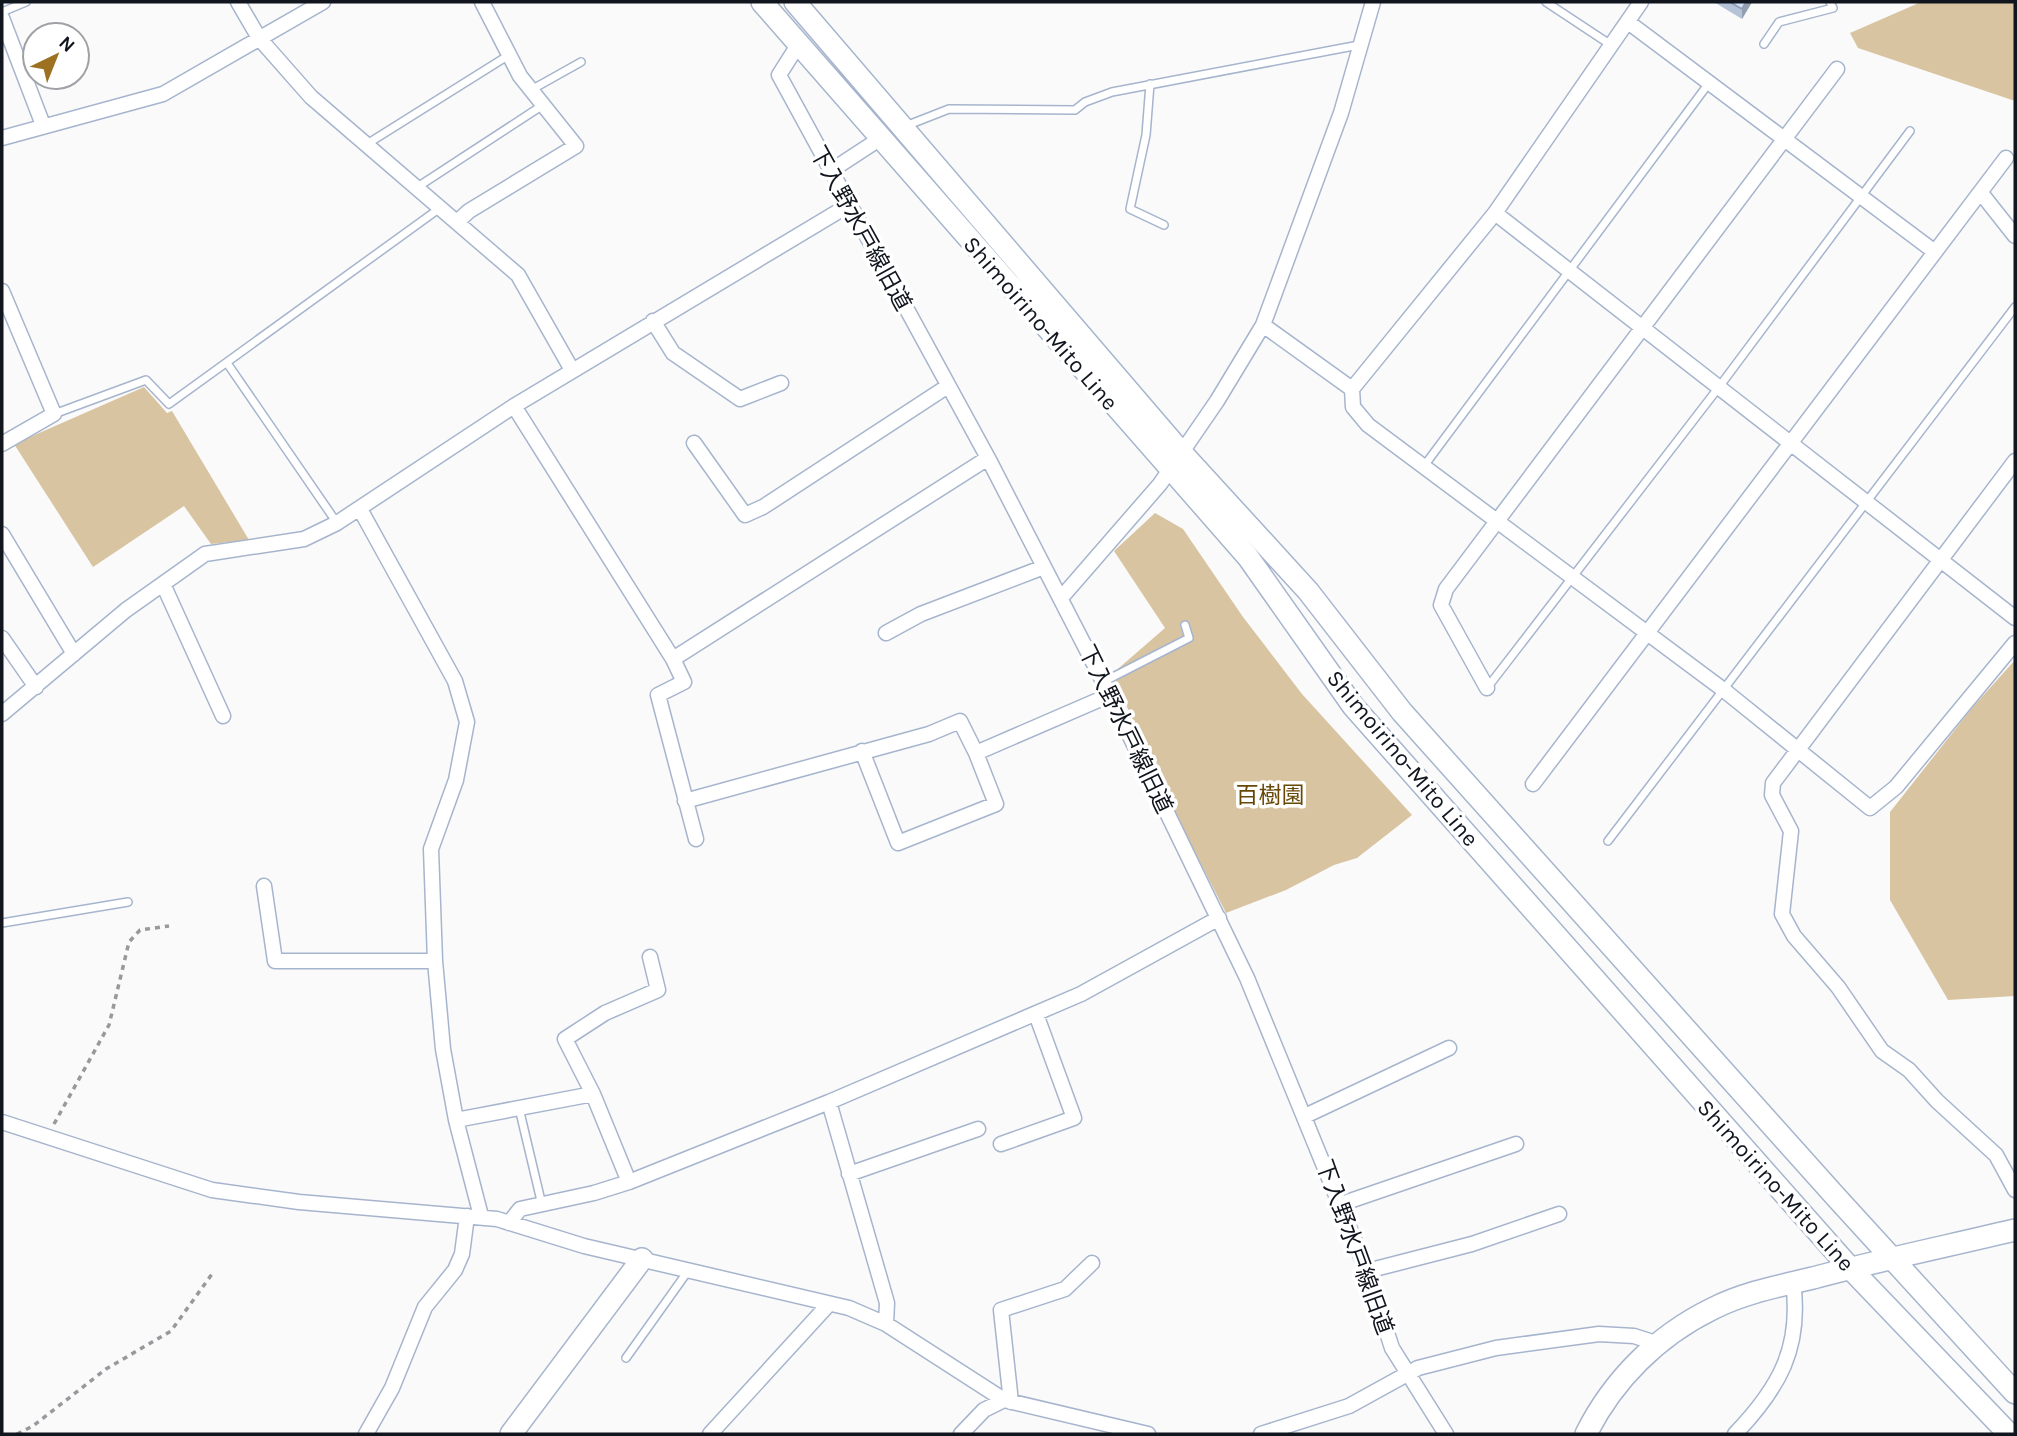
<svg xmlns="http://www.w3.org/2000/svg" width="2017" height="1436" font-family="Karla,'Noto Sans JP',sans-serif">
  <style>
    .green { fill: #d9c4a2 }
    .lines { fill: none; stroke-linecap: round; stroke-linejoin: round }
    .lane-casing { stroke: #a6b5cd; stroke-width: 10 }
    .street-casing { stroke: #a6b5cd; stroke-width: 17 }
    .secondary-casing { stroke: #a6b5cd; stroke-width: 24 }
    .path { stroke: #97999d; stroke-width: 3.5; stroke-dasharray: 5 5; stroke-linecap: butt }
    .lane { stroke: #fff; stroke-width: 7 }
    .street { stroke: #fff; stroke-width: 14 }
    .secondary { stroke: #fff; stroke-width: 21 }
    .wall { fill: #b5c3d9 }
    .shaded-wall { fill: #949fb0 }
    .building { fill: #d3e3fc; stroke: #949fb0; stroke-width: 2 }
    .labels { text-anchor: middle; stroke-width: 7; stroke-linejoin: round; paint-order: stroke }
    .street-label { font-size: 23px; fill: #10151e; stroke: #fff }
    .park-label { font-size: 23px; fill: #674806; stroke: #fff }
  </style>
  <rect width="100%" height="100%" fill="#fafafa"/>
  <path class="green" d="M1921,2H2015V101L1858,48L1850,33Z
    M144,387L167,413L172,411L249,540L211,544L184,506L93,567L14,444Z
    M1155,513L1183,529L1243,617L1302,694L1412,815L1357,858L1334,865L1286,890L1226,913L1181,825L1112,674L1165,628L1114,551Z
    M2015,660V996L1948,1000L1890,900V812L1972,708Z"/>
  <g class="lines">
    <defs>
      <path id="lane" d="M1546,2L1611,45
        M2,12L26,2
        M1764,44L1779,22L1833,8L1830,2
        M1150,84L1146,135L1130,209L1164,225
        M531,90L581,62
        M903,127L949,109L1075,110L1085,102L1112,92L1359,45
        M367,144L509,55
        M416,188L543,105
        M227,363L337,523
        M54,414L146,380L169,404L440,208
        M1424,466L1709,83
        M1103,682L1189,638L1185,625
        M1487,688L1719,387L1910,131
        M1608,841L2015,307
        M2,923L128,902
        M519,1108L542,1205
        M626,1358L688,1271"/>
      <path id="street" d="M238,2L259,38L311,97L518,275L572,370
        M1641,2L1495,213L1352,389L1353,407L1368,425L1725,691L1870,808L1896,787L2015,643
        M2,18L43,125
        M1628,22L1935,252
        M798,45L779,75L988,458L1110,695L1247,978L1367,1271L1392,1348L1446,1434
        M2,138L163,94L323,2
        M829,172L881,138
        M1981,193L2015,236
        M1495,213L2015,618
        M457,222L469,211L576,146L520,76L482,2
        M2,291L54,414L2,444
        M653,321L673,353L740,399L781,383
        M1263,325L1352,389
        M514,406L673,659L988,458
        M694,443L745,515L763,507L948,386
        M2015,461L1773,783L1772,795L1791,831L1782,914L1794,936L1838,987L1882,1051L1909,1070L1937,1101L1996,1155L2015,1190
        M360,509L455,681L467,722L456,780L431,849L435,961L443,1049L456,1120L481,1216
        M2,534L74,654
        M163,584L223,716
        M1061,598L1160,484L1217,401L1263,325L1341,113L1373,2
        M886,633L921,614L1044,567
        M2,638L36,687
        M673,659L684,682L658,695L696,839
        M1487,688L1441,605L1446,589L1837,69
        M2,714L126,610L205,554L304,539L337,523L514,406L849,205
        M862,751L898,843L996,804L976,753
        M1533,784L2006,158
        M685,801L929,734L960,721L976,753L1110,695
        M264,886L275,961H435
        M829,1102L887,1303L886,1324
        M1305,1116L1449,1048
        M456,1120L593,1094
        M2,1122L212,1190L299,1202L497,1219L584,1246L849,1308L886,1324L1004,1400L1148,1434
        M1001,1144L1074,1118L1036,1014
        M849,1174L978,1129
        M629,1182L593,1094L565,1039L605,1013L658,990L650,957
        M1341,1204L1516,1144
        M509,1223L520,1209L594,1193L629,1182L829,1102L1081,994L1219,918
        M1367,1271L1472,1244L1559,1214
        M1011,1402L1001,1310L1065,1289L1092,1263
        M366,1434L392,1388L425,1307L455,1270L462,1254L467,1216
        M710,1434L829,1304
        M961,1434L984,1410L1004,1400
        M1261,1434L1349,1406L1418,1368L1496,1348L1599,1334L1634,1336L1659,1344
        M1735,1434C1779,1388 1802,1348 1793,1282"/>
      <path id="secondary" d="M762,2L1248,557L1353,706L1850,1268L2009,1434
        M795,2L1181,452L1308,591L1402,712L1836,1197L2015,1393
        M511,1434L642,1259
        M1586,1434C1613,1380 1657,1336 1712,1309C1743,1293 1779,1286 1813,1278C1880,1260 1948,1246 2015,1230"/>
    </defs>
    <use href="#lane" class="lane-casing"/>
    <use href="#street" class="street-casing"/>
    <use href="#secondary" class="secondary-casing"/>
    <path class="path" d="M54,1124L109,1025L129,942L140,930L169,926
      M17,1434L33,1426L106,1369L171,1331L212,1274"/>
    <use href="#lane" class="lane"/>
    <use href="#street" class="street"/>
    <use href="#secondary" class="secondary"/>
  </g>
  <path class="wall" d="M1714,2H1752L1742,19Z"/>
  <path class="shaded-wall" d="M1746,2H1752L1742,19V9Z"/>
  <path class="building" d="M1730,2H1746L1742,9Z"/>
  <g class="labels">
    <g class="street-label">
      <text transform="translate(861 228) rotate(61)" y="8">下入野水戸線旧道</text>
      <text transform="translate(1041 323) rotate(49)" y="8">Shimoirino-Mito Line</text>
      <text transform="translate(1126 729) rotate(64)" y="8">下入野水戸線旧道</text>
      <text transform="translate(1403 758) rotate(50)" y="8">Shimoirino-Mito Line</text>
      <text transform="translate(1776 1185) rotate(48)" y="8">Shimoirino-Mito Line</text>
      <text transform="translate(1355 1247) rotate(70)" y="8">下入野水戸線旧道</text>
    </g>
    <g class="park-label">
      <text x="1270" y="803">百樹園</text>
    </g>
  </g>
  <rect width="2017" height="1436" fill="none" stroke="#10151e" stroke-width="7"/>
  <g transform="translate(56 56) rotate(43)"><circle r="33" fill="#ffffff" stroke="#9fa1a5" stroke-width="2"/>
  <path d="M0-5L12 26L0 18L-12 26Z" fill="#9c7220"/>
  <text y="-10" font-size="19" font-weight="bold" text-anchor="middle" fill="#10151e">N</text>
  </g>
</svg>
